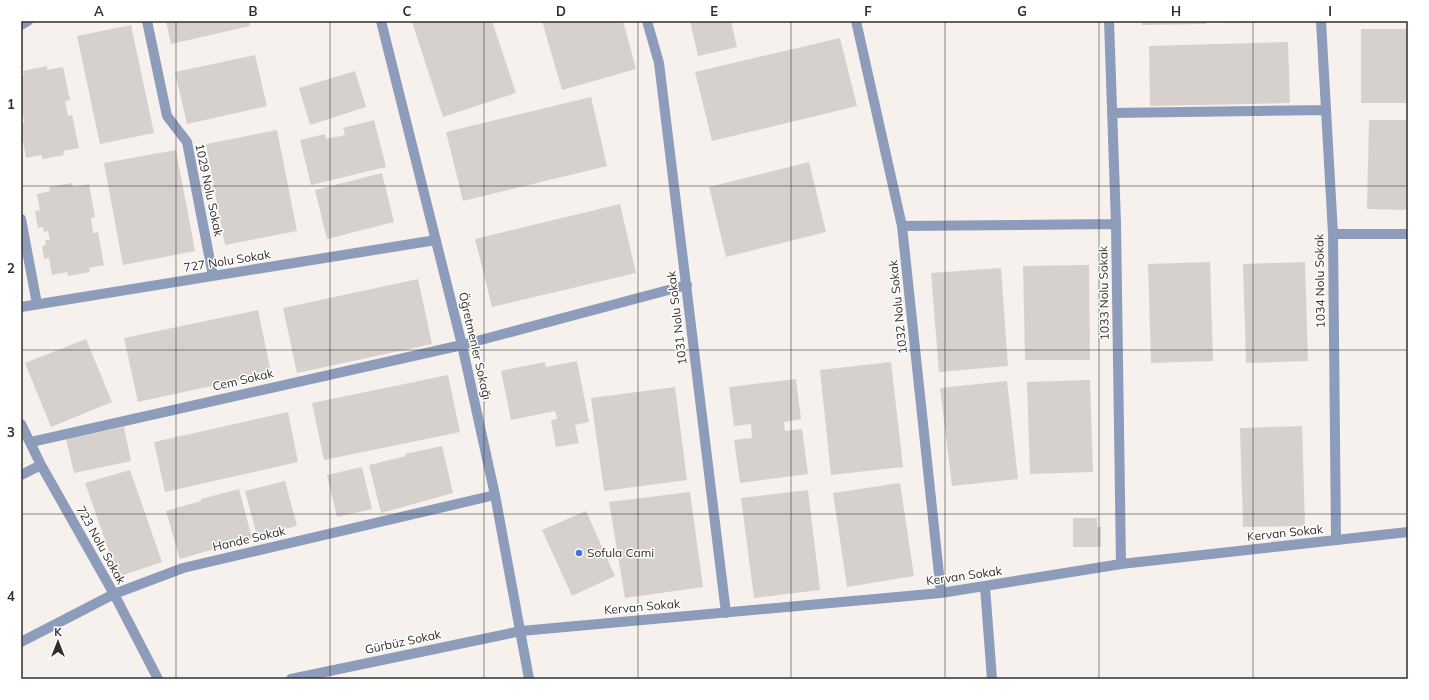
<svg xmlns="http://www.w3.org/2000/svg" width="1429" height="700" font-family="Mulish,sans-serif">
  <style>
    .building { fill: #d6d1cc }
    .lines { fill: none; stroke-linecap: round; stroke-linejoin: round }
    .street { stroke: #8d9cba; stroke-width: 10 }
    .grid { fill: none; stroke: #302e2c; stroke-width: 1; stroke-opacity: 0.55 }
    .poi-dot { fill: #4173e4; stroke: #fff; stroke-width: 1.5 }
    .labels { text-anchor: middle; stroke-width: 3; stroke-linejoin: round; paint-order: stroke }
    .street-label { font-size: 12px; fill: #302e2c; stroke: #fff }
    .poi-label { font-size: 12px; fill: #302e2c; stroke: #fff; text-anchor: start }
    .neatline { fill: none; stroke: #302e2c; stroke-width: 1.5 }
    .grid-label { font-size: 13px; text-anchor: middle; font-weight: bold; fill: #302e2c }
  </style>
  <rect width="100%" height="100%" fill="#f6f1ec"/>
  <path class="building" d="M166,21H249L250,26L171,44Z
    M416,21H492L516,93L443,117L412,22Z
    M542,21H623L636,69L562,90Z
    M690,21H731L737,47L698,56Z
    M1142,21H1206V24L1142,25Z
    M1225,21H1267V22L1225,23Z
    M131,25L154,133L100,144L77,36Z
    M1361,29H1408V103H1361Z
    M840,38L857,106L712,141L695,72Z
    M1288,42L1290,103L1150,106L1149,46Z
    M255,55L267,106L187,124L175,72Z
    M47,66V70L63,67L70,100L65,101L68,116L72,115L79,148L63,151L64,155L42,159V155L26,158L23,141L21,142V124L24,123L23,114H21V75H24L23,71Z
    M355,71L366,107L310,125L299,88Z
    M591,97L607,166L463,201L446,132Z
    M374,120L386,167L311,185L300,140L325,134L326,139L345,135L343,128Z
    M1369,120H1408V210L1367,209Z
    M277,130L297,231L225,245L206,144Z
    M176,150L195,251L123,265L104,163Z
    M809,162L826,232L726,257L709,187Z
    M382,173L394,222L327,239L315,190Z
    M72,183L73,187L89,184L95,217L91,218L93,233L98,232L104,265L89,268L90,272L68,276L67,272L52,275L49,258L44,259L42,246L46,245L45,240H50L48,231L44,232L43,227L38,228L35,211L40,210L37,194L50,191L49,187Z
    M620,204L636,273L492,307L475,239Z
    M1210,262L1213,361L1151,363L1148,264Z
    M1305,262L1308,361L1246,363L1243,264Z
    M1089,265L1090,360H1025L1023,266Z
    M1001,268L1008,366L939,372L931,273Z
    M418,279L432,344L297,373L283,308Z
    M258,310L271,373L138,402L124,338Z
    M86,339L112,402L51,427L25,363Z
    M577,361L589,422L575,425L579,443L556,447L551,420L557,419L555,411L511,420L501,371L545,362L546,367Z
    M891,362L903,467L831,475L820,370Z
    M448,375L460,432L324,460L312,403Z
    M796,379L801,419L784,422L785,431L802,429L808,474L740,483L734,440L752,438L751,424L734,426L729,387Z
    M1090,380L1093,472L1030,474L1027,382Z
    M1007,381L1018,479L952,486L940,388Z
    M675,387L687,480L604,491L591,398Z
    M288,412L298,462L165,492L154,442Z
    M1302,426L1305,526L1243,527L1240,428Z
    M124,427L131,461L74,473L66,439Z
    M442,446L453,493L381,513L369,465L406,456L405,454Z
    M362,467L372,509L337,517L327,475Z
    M130,470L162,562L118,577L85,483Z
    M285,481L297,526L257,536L245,491Z
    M900,483L914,576L847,587L833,493Z
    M239,489L252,538L180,559L166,511L201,501V499Z
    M808,490L820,590L754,598L741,498Z
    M690,492L703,587L625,598L609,502Z
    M586,511L615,576L572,596L542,530Z
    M1073,518H1097V527H1101V547H1073Z"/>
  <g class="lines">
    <path class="street" d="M147,21L167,116L187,142L213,276
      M381,21L462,345L495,495L529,679
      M647,21L659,63L726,613
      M856,21L902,226L941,593
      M1109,21L1116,224L1121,564
      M1321,21L1333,234L1336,540
      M21,25L28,21
      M1112,113L1326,110
      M21,219L37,304
      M902,226L1116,224
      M1333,234H1408
      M21,307L436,240
      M21,424L41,465L114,594L158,679
      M31,442L462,345L687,285
      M21,475L41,465
      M985,587L992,679
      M21,642L114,594L183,568L495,495
      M291,679L521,631L941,593L1121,564L1408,532"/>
  </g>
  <path class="grid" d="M176,21V679M330,21V679M484,21V679M638,21V679M791,21V679M945,21V679M1099,21V679M1253,21V679M21,186H1408M21,350H1408M21,514H1408"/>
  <circle class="poi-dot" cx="579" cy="553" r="4"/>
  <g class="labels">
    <g class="street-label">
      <text transform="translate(209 190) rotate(78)" y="4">1029 Nolu Sokak</text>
      <text transform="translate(227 261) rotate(-9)" y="4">727 Nolu Sokak</text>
      <text transform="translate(1320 281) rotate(-91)" y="4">1034 Nolu Sokak</text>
      <text transform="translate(1104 293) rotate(-91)" y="4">1033 Nolu Sokak</text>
      <text transform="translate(898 307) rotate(-96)" y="4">1032 Nolu Sokak</text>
      <text transform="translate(677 318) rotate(-97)" y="4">1031 Nolu Sokak</text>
      <text transform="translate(475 346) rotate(77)" y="4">Öğretmenler Sokağı</text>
      <text transform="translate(243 380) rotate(-13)" y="4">Cem Sokak</text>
      <text transform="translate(1285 533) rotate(-6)" y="4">Kervan Sokak</text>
      <text transform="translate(249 539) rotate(-13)" y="4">Hande Sokak</text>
      <text transform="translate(101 545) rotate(61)" y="4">723 Nolu Sokak</text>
      <text transform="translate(964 576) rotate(-8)" y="4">Kervan Sokak</text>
      <text transform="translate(642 607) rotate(-5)" y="4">Kervan Sokak</text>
      <text transform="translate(403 642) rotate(-12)" y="4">Gürbüz Sokak</text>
    </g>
    <g class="poi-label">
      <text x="587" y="557">Sofula Cami</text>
    </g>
  </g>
  <rect width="1429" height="700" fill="none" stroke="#ffffff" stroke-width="44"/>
  <g transform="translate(58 642)" stroke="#ffffff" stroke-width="3" paint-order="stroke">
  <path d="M0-3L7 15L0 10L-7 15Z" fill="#302e2c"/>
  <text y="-6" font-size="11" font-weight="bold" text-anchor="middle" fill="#302e2c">K</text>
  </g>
  <rect x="22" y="22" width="1385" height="656" class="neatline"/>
  <g class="grid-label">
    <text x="99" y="16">A</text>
    <text x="253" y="16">B</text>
    <text x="407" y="16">C</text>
    <text x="561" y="16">D</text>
    <text x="714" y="16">E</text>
    <text x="868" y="16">F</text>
    <text x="1022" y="16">G</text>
    <text x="1176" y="16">H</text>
    <text x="1330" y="16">I</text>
    <text x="11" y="109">1</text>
    <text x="11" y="273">2</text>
    <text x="11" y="437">3</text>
    <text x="11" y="601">4</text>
  </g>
</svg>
